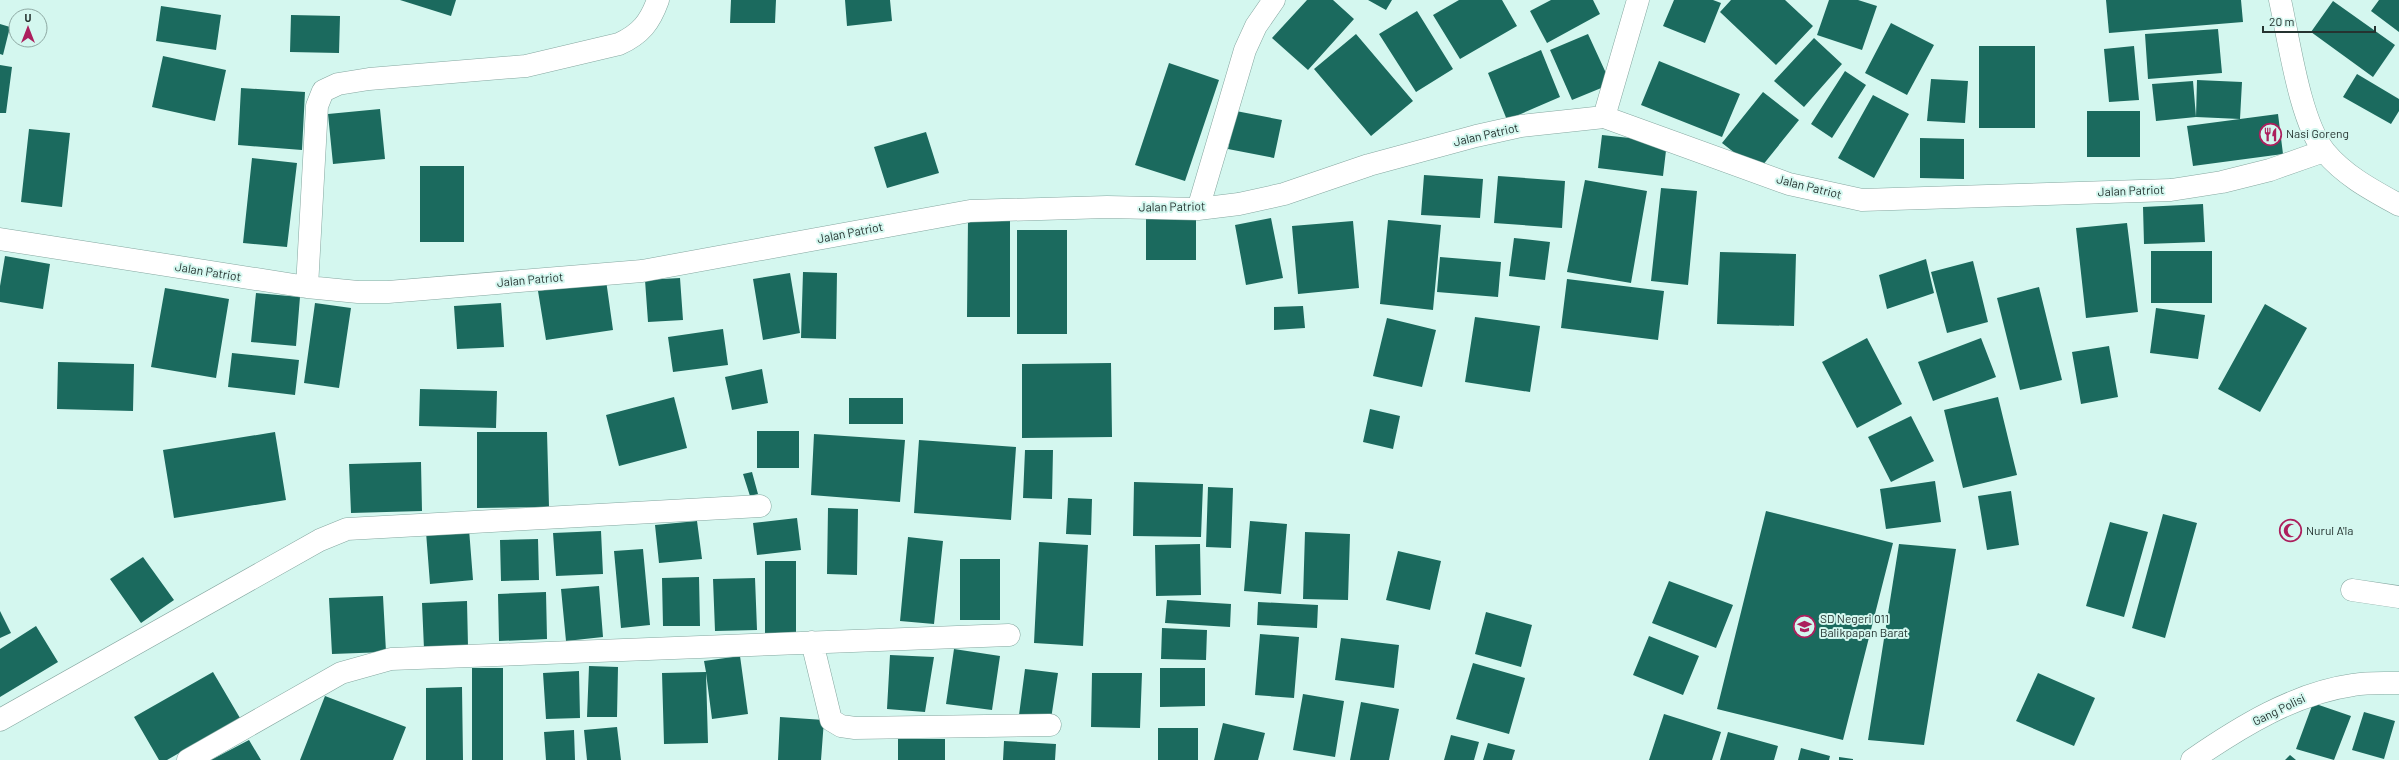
<svg xmlns="http://www.w3.org/2000/svg" width="2399" height="760" font-family="Barlow,sans-serif">
  <style>
    .building { fill: #1b6a5e }
    .lines { fill: none; stroke-linecap: round; stroke-linejoin: round }
    .minor-casing { stroke: #85a7a0; stroke-width: 23 }
    .minor { stroke: #fff; stroke-width: 22 }
    .labels { text-anchor: middle; stroke-width: 4; stroke-linejoin: round; paint-order: stroke }
    .poi-label { font-size: 12px; fill: #253330; stroke: #d4f7ef; text-anchor: start }
    .street-label { font-size: 12px; fill: #253330; stroke: #d4f7ef }
  </style>
  <rect width="100%" height="100%" fill="#d4f7ef"/>
  <path class="building" d="M400,0H456L451,16Z
    M731,0H776L775,23H730Z
    M845,0H890L892,21L847,26Z
    M1307,0H1333L1354,19L1308,70L1272,38Z
    M1368,0H1392L1386,10Z
    M1459,0H1502L1517,26L1460,59L1433,15Z
    M1551,0H1593L1600,14L1547,43L1530,11Z
    M1674,0H1713L1721,3L1705,43L1663,26Z
    M1731,0H1785L1813,26L1776,65L1720,12Z
    M1829,0H1858L1877,6L1862,50L1817,35Z
    M2106,0H2241L2243,22L2109,33Z
    M2379,0H2399V32L2371,11Z
    M2333,1L2395,45L2373,77L2311,32Z
    M161,6L221,15L216,50L156,41Z
    M1417,11L1453,69L1416,92L1379,34Z
    M291,15L340,16L339,53L290,52Z
    M1891,23L1934,45L1907,95L1865,73Z
    M0,24L10,27L3,55L0,54Z
    M2218,29L2222,73L2148,79L2145,34Z
    M1356,34L1413,101L1371,136L1314,69Z
    M1588,34L1611,84L1572,100L1550,50Z
    M1814,38L1842,64L1804,107L1774,81Z
    M1979,46H2035V128H1979Z
    M2134,46L2139,100L2109,102L2104,49Z
    M1541,50L1560,97L1507,120L1488,73Z
    M163,56L226,70L215,121L152,107Z
    M1659,61L1740,94L1722,137L1641,105Z
    M1169,63L1219,80L1185,181L1135,165Z
    M0,65L12,67L6,113H0Z
    M1845,71L1866,85L1832,138L1811,124Z
    M2357,74L2399,99V111L2391,124L2343,97Z
    M1931,79L1968,81L1965,123L1927,121Z
    M2197,80L2242,82L2240,119L2196,117L2156,121L2152,84L2193,81L2196,117Z
    M241,88L305,92L302,150L238,145Z
    M1763,92L1799,120L1758,171L1722,143Z
    M1873,95L1909,114L1874,178L1838,158Z
    M380,109L385,159L333,164L328,114Z
    M1236,111L1282,120L1274,158L1228,149Z
    M2087,111H2140V157H2087Z
    M2278,114L2283,154L2193,166L2187,126Z
    M29,129L70,133L62,207L21,202Z
    M926,132L939,173L887,188L874,147Z
    M1602,135L1667,142L1663,176L1598,168Z
    M1920,138L1964,139V179L1920,178Z
    M252,158L297,163L287,247L243,243Z
    M420,166H464V242H420Z
    M1424,175L1483,179L1480,218L1421,215Z
    M1498,176L1565,181L1562,228L1494,223Z
    M1585,180L1647,191L1631,283L1567,272Z
    M1661,188L1697,191L1688,285L1651,281Z
    M2203,204L2205,242L2144,244L2143,207Z
    M1146,217H1196V260H1146Z
    M1271,218L1283,278L1246,285L1235,225Z
    M968,219H1010V317H967Z
    M1388,220L1441,225L1433,310L1380,304Z
    M1353,221L1359,288L1298,294L1292,226Z
    M2127,223L2138,312L2086,318L2076,228Z
    M1017,230H1067V334H1017Z
    M1514,238L1550,242L1545,280L1509,276Z
    M2151,251H2212V303H2151Z
    M1720,252L1796,254L1794,326L1717,324Z
    M5,256L50,264L43,309L0,302V286Z
    M1440,257L1501,262L1498,297L1437,292Z
    M1926,259L1934,293L1887,309L1879,275Z
    M1973,261L1988,322L1947,333L1931,272Z
    M803,272L837,273L836,339L801,338Z
    M790,273L800,333L763,340L753,279Z
    M680,278L683,320L648,322L645,280Z
    M1567,279L1664,291L1658,340L1561,328Z
    M606,280L613,330L546,340L538,291Z
    M2039,287L2062,380L2020,390L1997,298Z
    M165,288L229,299L216,378L151,367Z
    M256,293L300,297L296,346L251,342Z
    M315,303L351,308L339,388L304,383Z
    M501,303L504,347L457,349L454,306Z
    M2265,304L2307,328L2260,412L2218,389Z
    M1303,306L1305,328L1274,330V307Z
    M2156,308L2205,315L2198,359L2150,353Z
    M1475,317L1540,326L1530,392L1465,382Z
    M1387,318L1436,330L1422,387L1373,376Z
    M723,329L728,365L673,372L668,337Z
    M1867,338L1902,404L1857,428L1822,362Z
    M1981,338L1996,377L1933,401L1918,362Z
    M2109,346L2118,397L2081,404L2072,352Z
    M232,353L299,360L295,395L228,387Z
    M58,362L134,364L133,411L57,409Z
    M1111,363L1112,437L1022,438V364Z
    M762,369L768,403L732,410L725,377Z
    M420,389L497,391L496,428L419,426Z
    M674,397L687,448L619,466L606,415Z
    M1998,397L2017,475L1963,488L1944,410Z
    M849,398H903V424H849Z
    M1370,409L1400,416L1393,449L1363,442Z
    M1911,416L1934,461L1891,482L1868,437Z
    M757,431H799V468H757Z
    M275,432L286,500L174,518L163,450Z
    M477,432H547L549,507L477,508Z
    M814,434L905,440L900,502L811,495Z
    M919,440L1016,447L1011,520L914,513Z
    M1025,450H1053L1052,499L1023,498Z
    M421,462L422,511L351,513L349,464Z
    M752,472L758,494L750,496L743,474Z
    M1935,481L1941,522L1886,529L1880,489Z
    M1134,482L1203,484L1201,537L1133,536Z
    M1208,487L1233,488L1231,548L1206,547Z
    M2011,491L2019,545L1987,550L1978,496Z
    M1068,498L1092,499L1091,535L1066,534Z
    M828,508L858,509L857,575L827,574Z
    M1766,511L1893,543L1843,740L1717,709Z
    M2163,514L2197,523L2165,638L2132,628Z
    M797,518L801,550L757,555L753,523Z
    M697,521L702,559L659,563L655,525Z
    M1250,521L1287,524L1281,594L1244,591Z
    M2110,522L2148,532L2124,617L2086,606Z
    M469,529L473,580L430,584L426,532Z
    M601,531L603,574L556,576L553,533Z
    M1305,532L1350,534L1348,600L1303,599Z
    M908,537L943,541L934,624L900,621Z
    M538,539L539,580L501,581L500,540Z
    M1039,542L1088,545L1083,646L1034,643Z
    M1200,544L1201,595L1156,596L1155,545Z
    M1899,544L1956,549L1924,745L1868,740Z
    M643,549L650,625L621,628L614,551Z
    M1398,551L1441,561L1430,610L1386,600Z
    M143,557L174,600L141,623L110,579Z
    M960,559H1000V620H960Z
    M765,561H796V634H765Z
    M699,577L700,626H663L662,578Z
    M755,578L757,630L715,631L713,579Z
    M1669,581L1733,605L1716,648L1652,623Z
    M599,586L603,637L566,641L561,589Z
    M546,592L547,639L499,641L498,594Z
    M383,596L386,652L332,654L329,598Z
    M1167,600L1231,604L1230,627L1165,623Z
    M467,601L468,647L424,649L422,603Z
    M1258,602L1318,605L1317,628L1257,625Z
    M0,611L11,633L0,638Z
    M1486,612L1532,625L1521,667L1475,654Z
    M36,626L58,662L0,697V649Z
    M1162,628L1207,630L1206,660L1161,659Z
    M1260,634L1299,637L1294,698L1255,695Z
    M1649,636L1699,656L1683,695L1633,675Z
    M1341,638L1399,645L1394,688L1335,680Z
    M954,649L1000,656L992,710L946,704Z
    M890,655L934,657L925,712L887,709Z
    M740,656L748,714L712,719L706,673L708,743L664,744L662,673L706,672L704,661Z
    M1473,663L1525,678L1509,734L1456,719Z
    M589,666L618,667L617,717H587Z
    M472,668H503V760H472Z
    M1160,668H1205V706L1160,707Z
    M1025,669L1058,673L1051,719L1019,715Z
    M579,671L580,718L546,719L543,673Z
    M213,672L240,718L167,760H159L134,717Z
    M1092,673H1142L1140,728L1091,727Z
    M2038,673L2095,698L2074,746L2016,721Z
    M462,687L463,760H426V688Z
    M1303,694L1344,701L1335,757L1293,750Z
    M325,696L406,727L393,760H300Z
    M1361,702L1399,709L1389,760H1350Z
    M2313,703L2351,716L2334,760L2296,749Z
    M2364,712L2395,721L2384,759L2352,750Z
    M1664,714L1721,732L1712,760H1649Z
    M780,717L824,720L821,760H778Z
    M1223,723L1265,733L1258,760H1214Z
    M617,727L621,760H587L584,730Z
    M1158,728H1198V760H1158Z
    M574,730L575,760H546L544,732Z
    M1728,732L1778,746L1774,760H1720Z
    M1451,735L1479,742L1474,760H1444Z
    M898,739H945V760H898Z
    M249,740L261,760H211Z
    M1004,741L1056,744L1055,760H1003Z
    M1488,743L1515,750L1512,760H1483Z
    M1801,748L1830,756L1829,760H1798Z
    M2290,755L2296,760H2285Z
    M1839,757L1853,759V760H1839Z"/>
  <g class="lines">
    <defs>
      <path id="minor" d="M2280,0C2289,40 2300,122 2325,152C2345,176 2372,190 2399,205
        M1604,117L1638,0
        M1198,209L1245,50L1256,26L1274,0
        M0,239L307,287L358,292H388L642,271L970,211L1107,207L1198,209L1239,204L1284,194L1369,165L1476,136L1521,126L1604,117L1789,184L1862,200L2171,190L2222,182L2270,170L2324,151
        M307,287L317,106L323,91L338,84L369,79L526,66L619,44C641,34 650,22 658,0
        M2352,590L2399,597
        M812,642L831,720L841,726L855,728L1050,725
        M0,720L320,540L347,529L760,506
        M188,760L341,673L391,659L1009,635
        M2192,760C2240,727 2295,693 2353,685C2368,682 2384,683 2399,683"/>
    </defs>
    <use href="#minor" class="minor-casing"/>
    <use href="#minor" class="minor"/>
  </g>
  <defs>
    <symbol id="restaurant-ring" viewBox="-11 -11 22 22"><circle r="9.5" fill="#d4f7ef" stroke="#ac1f5d" stroke-width="1.5"/><path d="M-5-6h1v4h1v-4h1v4h1v-4h1v5L-1.5 .5V6h-2V.5L-5-1ZM5-6V6H3V1.5H1.5Q1.5-4 5-6Z" fill="#ac1f5d"/></symbol>
    <symbol id="mosque-ring" viewBox="-11 -11 22 22"><circle r="9.5" fill="#d4f7ef" stroke="#ac1f5d" stroke-width="1.5"/><path d="M3.5-4.9A6 6 0 1 0 3.5 4.9A5 5 0 1 1 3.5-4.9Z" fill="#ac1f5d"/></symbol>
    <symbol id="school-ring" viewBox="-11 -11 22 22"><circle r="9.5" fill="#d4f7ef" stroke="#ac1f5d" stroke-width="1.5"/><path d="M0-5L7-2L0 1L-7-2ZM-4 1L0 2.5L4 1V4Q0 6-4 4Z" fill="#ac1f5d"/></symbol>
  </defs>
  <g fill-rule="evenodd">
    <use href="#restaurant-ring" x="2258" y="122" width="25" height="25"/>
    <use href="#mosque-ring" x="2278" y="518" width="25" height="25"/>
    <use href="#school-ring" x="1792" y="614" width="25" height="25"/>
  </g>
  <g class="labels">
    <g class="poi-label">
      <text x="2286" y="138">Nasi Goreng</text>
      <text x="2306" y="535">Nurul A'la</text>
      <text x="1820" y="623">SD Negeri 011<tspan x="1820" dy="14">Balikpapan Barat</tspan></text>
    </g>
    <g class="street-label">
      <text transform="translate(1486 135) rotate(-13)" y="4">Jalan Patriot</text>
      <text transform="translate(1809 187) rotate(14)" y="4">Jalan Patriot</text>
      <text transform="translate(2131 191) rotate(-2)" y="4">Jalan Patriot</text>
      <text transform="translate(1172 207) rotate(-1)" y="4">Jalan Patriot</text>
      <text transform="translate(850 233) rotate(-11)" y="4">Jalan Patriot</text>
      <text transform="translate(208 272) rotate(9)" y="4">Jalan Patriot</text>
      <text transform="translate(530 280) rotate(-5)" y="4">Jalan Patriot</text>
      <text transform="translate(2279 710) rotate(-26)" y="4">Gang Polisi</text>
    </g>
  </g>
  <g transform="translate(28 28)"><circle r="19" fill="#d4f7ef" stroke="#8ea9a3"/>
  <path d="M0-3L7 15L0 10L-7 15Z" fill="#ac1f5d"/>
  <text y="-6" font-size="11" font-weight="bold" text-anchor="middle" fill="#253330">U</text>
  </g>
  <path d="M2263 26v6h112v-6" fill="none" stroke="#253330" stroke-width="2"/>
  <text x="2269" y="26" font-size="12" fill="#253330" stroke="#d4f7ef" stroke-width="3" paint-order="stroke">20 m</text>
</svg>
